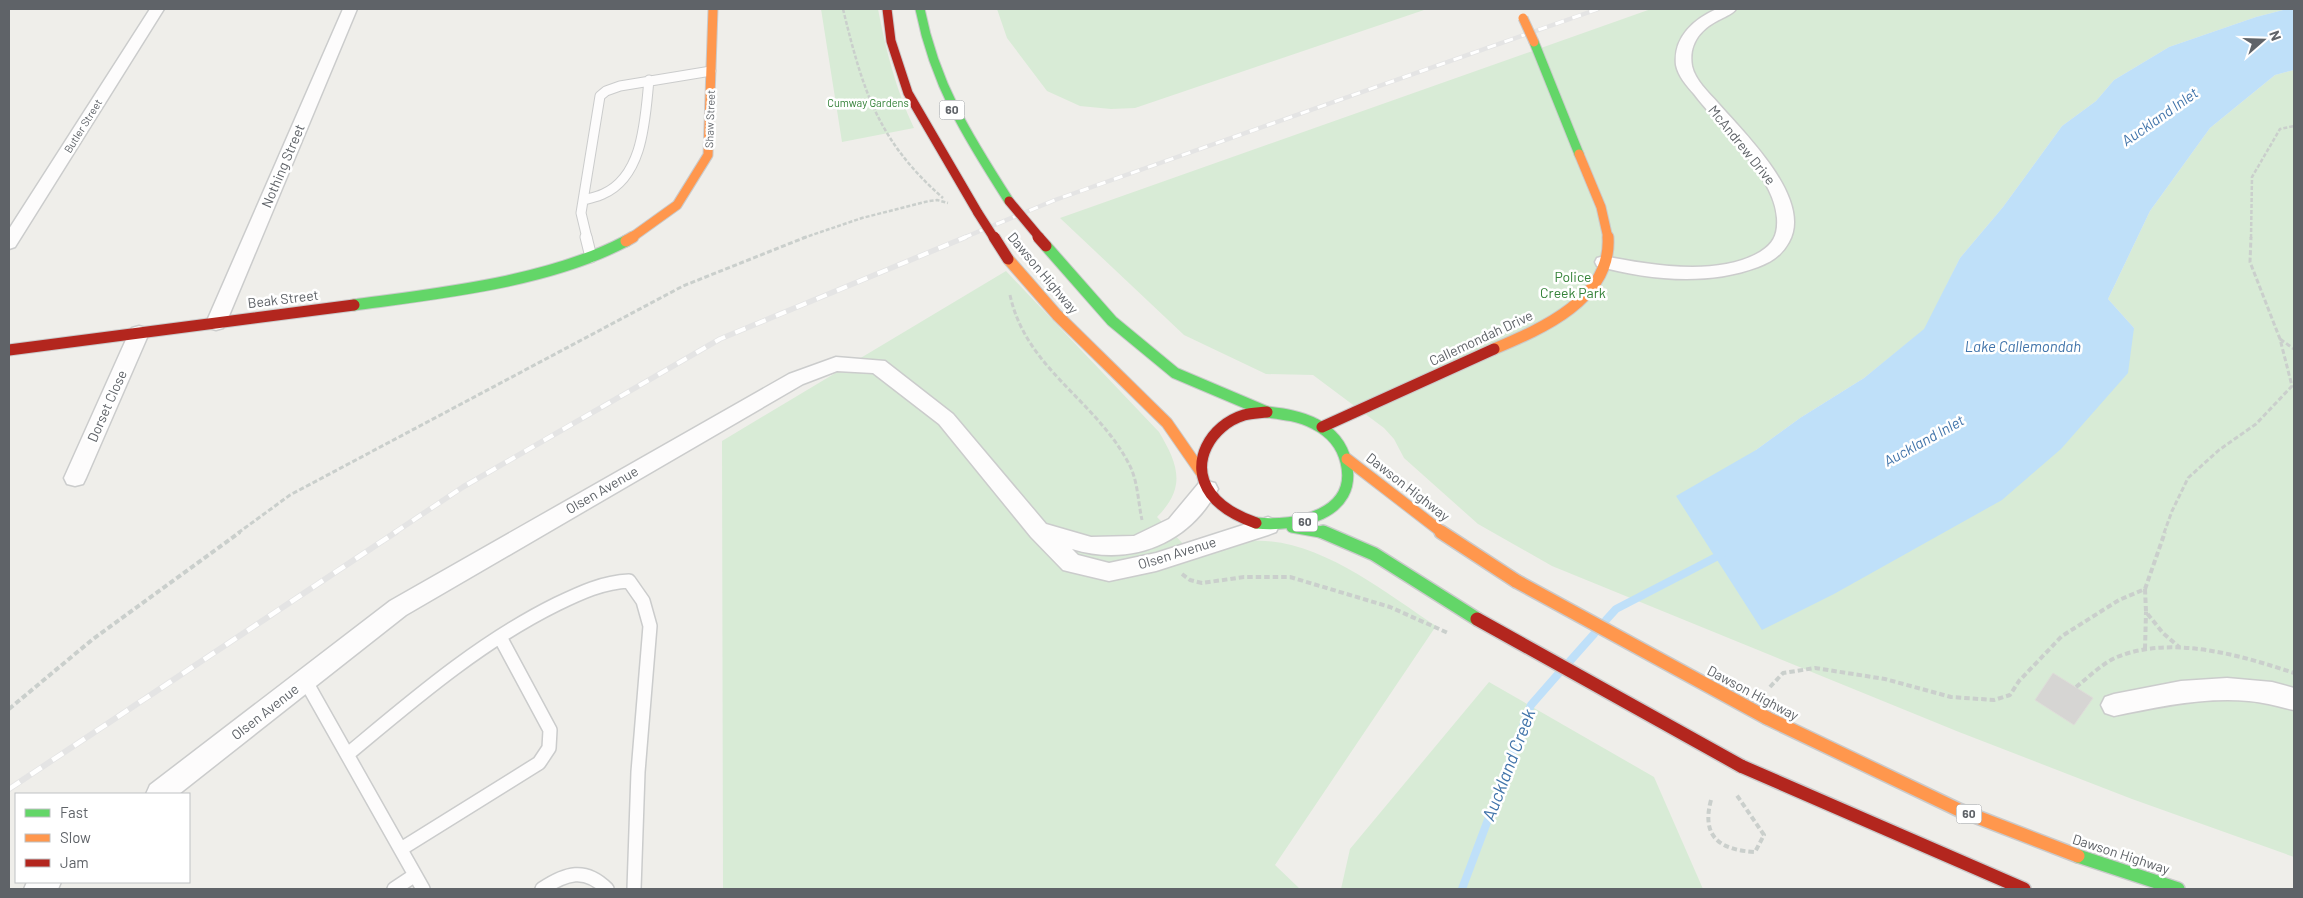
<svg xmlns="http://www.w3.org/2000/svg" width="2303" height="898" font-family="Barlow,sans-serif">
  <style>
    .green { fill: #d8ebd6 }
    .water { fill: #bfe0f9 }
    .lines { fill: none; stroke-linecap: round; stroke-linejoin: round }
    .stream { stroke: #bfe0f9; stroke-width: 8 }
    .building { fill: #d6d5d3; stroke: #deddd9 }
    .lane-far2-casing { stroke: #cbcccc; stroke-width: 11 }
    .lane-far1-casing { stroke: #cbcccc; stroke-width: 13 }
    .lane-casing { stroke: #cbcccc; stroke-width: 16 }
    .street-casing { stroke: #cbcccc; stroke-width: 3 }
    .fast-far2-casing { stroke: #cacacb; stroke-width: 11 }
    .fast-far1-casing { stroke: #cacacb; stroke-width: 13 }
    .fast-casing { stroke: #cacacb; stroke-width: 16 }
    .slow-far2-casing { stroke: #cacacb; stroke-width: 11 }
    .slow-far1-casing { stroke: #cacacb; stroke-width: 13 }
    .slow-casing { stroke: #cacacb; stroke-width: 16 }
    .jam-far2-casing { stroke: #cacacb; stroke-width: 11 }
    .jam-far1-casing { stroke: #cacacb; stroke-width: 13 }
    .jam-casing { stroke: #cacacb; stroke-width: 16 }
    .path-far2 { stroke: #cacfcc; stroke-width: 2.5; stroke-dasharray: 4 2; stroke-linecap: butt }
    .path-far1 { stroke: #cacfcc; stroke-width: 3; stroke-dasharray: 5 2.5; stroke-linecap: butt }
    .path { stroke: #cacfcc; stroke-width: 4; stroke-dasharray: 5.5 3; stroke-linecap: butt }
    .lane-far2 { stroke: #fdfcfc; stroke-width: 9 }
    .lane-far1 { stroke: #fdfcfc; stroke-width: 11 }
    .lane { stroke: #fdfcfc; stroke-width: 13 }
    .street { fill: #fdfcfc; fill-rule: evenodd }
    .fast-far2 { stroke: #63d668; stroke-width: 9 }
    .fast-far1 { stroke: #63d668; stroke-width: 11 }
    .fast { stroke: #63d668; stroke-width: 13 }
    .slow-far2 { stroke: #ff974d; stroke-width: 9 }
    .slow-far1 { stroke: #ff974d; stroke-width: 11 }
    .slow { stroke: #ff974d; stroke-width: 13 }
    .jam-far2 { stroke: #b3261e; stroke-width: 9 }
    .jam-far1 { stroke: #b3261e; stroke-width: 11 }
    .jam { stroke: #b3261e; stroke-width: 13 }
    .rail-far2-casing { stroke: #e4e4e4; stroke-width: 4.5 }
    .rail-far1-casing { stroke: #e4e4e4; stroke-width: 5.5 }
    .rail-casing { stroke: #e4e4e4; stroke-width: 6 }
    .rail-far2 { stroke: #fff; stroke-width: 3; stroke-dasharray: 9; stroke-linecap: butt }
    .rail-far1 { stroke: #fff; stroke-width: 4; stroke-dasharray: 11; stroke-linecap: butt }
    .rail { stroke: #fff; stroke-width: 4.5; stroke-dasharray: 13; stroke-linecap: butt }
    .slow-bridge-far1-casing { stroke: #cacacb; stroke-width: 11; stroke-linecap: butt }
    .slow-bridge-casing { stroke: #cacacb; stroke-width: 16; stroke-linecap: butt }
    .jam-bridge-far2-casing { stroke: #cacacb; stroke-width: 11; stroke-linecap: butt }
    .jam-bridge-far1-casing { stroke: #cacacb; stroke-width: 13; stroke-linecap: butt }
    .jam-bridge-casing { stroke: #cacacb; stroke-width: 16; stroke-linecap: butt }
    .slow-bridge-far1 { stroke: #ff974d; stroke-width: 9 }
    .slow-bridge { stroke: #ff974d; stroke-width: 13 }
    .jam-bridge-far2 { stroke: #b3261e; stroke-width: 9 }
    .jam-bridge-far1 { stroke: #b3261e; stroke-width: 11 }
    .jam-bridge { stroke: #b3261e; stroke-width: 13 }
    .labels { text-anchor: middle; stroke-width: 5; stroke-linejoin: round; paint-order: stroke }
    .far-park-label { font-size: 11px; fill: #348238; stroke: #fff }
    .far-street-label { font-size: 11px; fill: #5f6368; stroke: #fff }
    .shield { fill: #fff; stroke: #8f9295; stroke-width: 1 }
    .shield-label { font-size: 12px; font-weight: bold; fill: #5f6368 }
    .street-label { font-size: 14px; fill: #5f6368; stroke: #fff }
    .park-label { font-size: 14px; fill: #348238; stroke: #fff }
    .water-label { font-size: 15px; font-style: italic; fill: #4174aa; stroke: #fff }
    .near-water-label { font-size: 18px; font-style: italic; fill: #4174aa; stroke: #fff }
  </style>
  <rect width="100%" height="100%" fill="#efeeea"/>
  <path class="green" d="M821,9H878C886,51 896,90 914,128L842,142Z
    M997,9H1427L1135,108L1111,109L1080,106L1047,91L1007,38Z
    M1651,9H2287L2256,17L2169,47L2114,80L2096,101L2062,126L2003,207L1960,258L1925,329L1864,378L1800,418L1756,450L2134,328L2108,299L2150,211L2210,128L2275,75L2294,70V857L2132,799L1959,732L1552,566L1478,524L1404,458L1394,439L1384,428L1313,375L1266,374L1184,335L1060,218Z
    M1006,271L1159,432C1178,464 1187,487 1157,517L1197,558C1213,551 1234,542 1252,541C1317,537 1384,592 1436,626L1275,865L1300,889H723L722,441Z
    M1489,682L1654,777L1703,889H1341L1350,849Z"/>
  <path class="water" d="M2287,9H2294V70L2275,75L2210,128L2150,211L2108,299L2134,328L2128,373L2061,449L2002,500L1834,594L1762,630L1676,496L1756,450L1800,418L1864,378L1924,329L1960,258L2003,207L2062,126L2096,101L2114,80L2169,47L2256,17Z"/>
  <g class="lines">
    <path class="stream" d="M1606,620L1616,609L1722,554
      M1570,661L1594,634
      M1462,889L1531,705L1559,673"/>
  </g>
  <path class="building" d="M2053,673L2093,698L2074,725L2035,700Z"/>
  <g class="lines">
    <defs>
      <path id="lane-far2" d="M584,200C590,198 597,197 603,194C644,176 645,118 649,80
        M587,238L581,213L600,96L606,91L620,86L711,71"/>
      <path id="lane-far1" d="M586,237L591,257"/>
      <path id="lane" d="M305,680L423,889
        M348,754C414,699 480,642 557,604C580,593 603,582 629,581L643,601L650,626L638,772L634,889
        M401,849L539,763L549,748L550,730L500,637
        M394,889L415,875
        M542,889C566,873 585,867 607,889"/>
      <path id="street" d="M150,9H164L15,247L9,249V229Z
        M343,9H357L226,323L223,328L216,330L209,328L206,323Z
        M1717,9H1736C1733,14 1726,16 1721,19C1702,28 1688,43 1692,66C1695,80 1709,93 1718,103C1745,134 1813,199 1789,242C1782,255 1772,262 1758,267C1707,286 1649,280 1597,266L1595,262L1597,258L1604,256C1649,265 1718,277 1760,252C1774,243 1778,234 1777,218C1775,176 1718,126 1694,94C1687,86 1678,76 1676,65C1673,37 1694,19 1717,9Z
        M139,326L146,328L149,333L86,478L83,484L75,486L67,484L64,478L129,333L132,328Z
        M836,357L885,361L953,414L1046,524L1091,537L1134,536L1169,519L1199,483L1207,481L1215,483L1218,489C1189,544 1131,567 1072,549L1078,555L1109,563L1156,553L1268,517L1276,520L1279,526L1276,532L1268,535L1156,571L1109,581L1071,572L1063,570L1031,537L939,424L873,373L837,371L803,384L406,615L179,794H146L150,785L390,601L789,374Z
        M2227,678L2272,682L2294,688V710C2279,707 2264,702 2249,701C2203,697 2158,707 2114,716L2105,713L2101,705L2105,697L2114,694L2181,681Z
        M27,882H61L58,889H24Z"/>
      <path id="fast-far2" d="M920,9C935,85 968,137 1009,201
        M1534,42L1579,154"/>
      <path id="fast-far1" d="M1046,246L1112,321L1175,373L1267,412
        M354,305C441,293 548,282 626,241
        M1256,523C1296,527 1359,515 1346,462C1342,445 1331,432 1315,424C1300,416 1284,414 1267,412
        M1292,527L1326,533"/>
      <path id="fast" d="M1323,532L1374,554L1477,619
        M2078,856L2178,889"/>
      <path id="slow-far2" d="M1579,154L1601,207L1608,238
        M631,238L677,205L708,155L713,9"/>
      <path id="slow-far1" d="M626,241L633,237
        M1008,259L1057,315L1167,423L1201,472
        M1494,349C1541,329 1612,299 1608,237
        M1347,459L1443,533"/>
      <path id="slow" d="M1441,532L1516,581
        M1767,718L1959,810L2078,856"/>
      <path id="jam-far2" d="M887,9L891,41L908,93L978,213"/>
      <path id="jam-far1" d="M9,350L354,305
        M1322,427L1494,349
        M1256,523C1239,517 1222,509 1211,494C1188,463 1211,425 1244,415C1251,413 1259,413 1267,412"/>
      <path id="jam" d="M1741,766L2024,889"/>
    </defs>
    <use href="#lane-far2" class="lane-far2-casing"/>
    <use href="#lane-far1" class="lane-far1-casing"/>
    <use href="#lane" class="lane-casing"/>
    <use href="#street" class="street-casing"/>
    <use href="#fast-far2" class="fast-far2-casing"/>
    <use href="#fast-far1" class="fast-far1-casing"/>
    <use href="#fast" class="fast-casing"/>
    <use href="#slow-far2" class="slow-far2-casing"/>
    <use href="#slow-far1" class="slow-far1-casing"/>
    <use href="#slow" class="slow-casing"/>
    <use href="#jam-far2" class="jam-far2-casing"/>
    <use href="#jam-far1" class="jam-far1-casing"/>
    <use href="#jam" class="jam-casing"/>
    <path class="path-far2" d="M843,9C863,91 878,141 943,198
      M803,238L862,218L929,201L937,200L948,203
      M2251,238L2252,177L2280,129L2294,126"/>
    <path class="path-far1" d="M1010,295C1026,369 1095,399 1129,464C1138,481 1138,502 1142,520
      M2280,339L2294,349
      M238,533L290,495L683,286L806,237
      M2164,533L2172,511L2188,478L2219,450L2256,424L2292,386L2280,339L2250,262L2251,237"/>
    <path class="path" d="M1182,574L1190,580L1202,583L1244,577H1290L1390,607L1448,633
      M2145,589L2146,612L2163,633L2179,647
      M2145,649L2146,612
      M1770,687L1783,673L1815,668L1885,679L1951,697L1994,700L2010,695L2019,681L2062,636L2119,600L2145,589L2165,532
      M2076,687C2089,677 2101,664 2117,657C2172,635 2240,655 2294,673
      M9,709L93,639L240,532
      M1711,800C1701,837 1720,850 1755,852L1764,835L1736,794"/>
    <use href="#lane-far2" class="lane-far2"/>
    <use href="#lane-far1" class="lane-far1"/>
    <use href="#lane" class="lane"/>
    <use href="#street" class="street"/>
    <use href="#fast-far2" class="fast-far2"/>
    <use href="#fast-far1" class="fast-far1"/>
    <use href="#fast" class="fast"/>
    <use href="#slow-far2" class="slow-far2"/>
    <use href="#slow-far1" class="slow-far1"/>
    <use href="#slow" class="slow"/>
    <use href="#jam-far2" class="jam-far2"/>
    <use href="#jam-far1" class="jam-far1"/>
    <use href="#jam" class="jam"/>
    <defs>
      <path id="rail-far2" d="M963,238L1055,200L1598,9"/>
      <path id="rail-far1" d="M394,533L463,487L720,339L966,237"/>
      <path id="rail" d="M9,789L396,532"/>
    </defs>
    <use href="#rail-far2" class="rail-far2-casing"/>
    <use href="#rail-far1" class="rail-far1-casing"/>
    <use href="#rail" class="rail-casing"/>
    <use href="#rail-far2" class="rail-far2"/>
    <use href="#rail-far1" class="rail-far1"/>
    <use href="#rail" class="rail"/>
    <defs>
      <path id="slow-bridge-far1" d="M1523,18L1534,42"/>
      <path id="slow-bridge" d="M1516,581L1767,718"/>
      <path id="jam-bridge-far2" d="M1009,201L1040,238
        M978,213L994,238"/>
      <path id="jam-bridge-far1" d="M994,237L1008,259
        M1038,237L1046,246"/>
      <path id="jam-bridge" d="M1477,619L1741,766"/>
    </defs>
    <use href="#slow-bridge-far1" class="slow-bridge-far1-casing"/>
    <use href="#slow-bridge" class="slow-bridge-casing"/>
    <use href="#jam-bridge-far2" class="jam-bridge-far2-casing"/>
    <use href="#jam-bridge-far1" class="jam-bridge-far1-casing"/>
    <use href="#jam-bridge" class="jam-bridge-casing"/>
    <use href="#slow-bridge-far1" class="slow-bridge-far1"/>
    <use href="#slow-bridge" class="slow-bridge"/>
    <use href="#jam-bridge-far2" class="jam-bridge-far2"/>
    <use href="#jam-bridge-far1" class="jam-bridge-far1"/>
    <use href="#jam-bridge" class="jam-bridge"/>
  </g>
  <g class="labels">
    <g class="far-park-label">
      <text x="868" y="107">Cumway Gardens</text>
    </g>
    <g class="far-street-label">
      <text transform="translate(710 119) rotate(-88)" y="4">Shaw Street</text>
      <text transform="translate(83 126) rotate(-58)" y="4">Butler Street</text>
    </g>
    <g class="shield">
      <rect x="939.5" y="100.5" width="25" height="19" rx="4"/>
      <rect x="1292.5" y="512.5" width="25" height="19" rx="4"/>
      <rect x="1956.5" y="804.5" width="25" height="19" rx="4"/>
    </g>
    <g class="shield-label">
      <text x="952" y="114">60</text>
      <text x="1305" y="526">60</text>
      <text x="1969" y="818">60</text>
    </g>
    <g class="street-label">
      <text transform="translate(1742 145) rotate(51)" y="5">McAndrew Drive</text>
      <text transform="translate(283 166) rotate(-67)" y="5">Nothing Street</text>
      <text transform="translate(1043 273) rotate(50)" y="5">Dawson Highway</text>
      <text transform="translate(283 299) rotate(-7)" y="5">Beak Street</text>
      <text transform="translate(1481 338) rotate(-25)" y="5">Callemondah Drive</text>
      <text transform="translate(107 406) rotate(-66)" y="5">Dorset Close</text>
      <text transform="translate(1408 487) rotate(38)" y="5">Dawson Highway</text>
      <text transform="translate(602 490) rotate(-30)" y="5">Olsen Avenue</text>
      <text transform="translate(1177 553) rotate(-17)" y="5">Olsen Avenue</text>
      <text transform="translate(1753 693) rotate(28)" y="5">Dawson Highway</text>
      <text transform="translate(265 712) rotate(-38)" y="5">Olsen Avenue</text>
      <text transform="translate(2121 854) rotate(18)" y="5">Dawson Highway</text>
    </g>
    <g class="park-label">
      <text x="1573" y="282">Police<tspan x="1573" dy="16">Creek Park</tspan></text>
    </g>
    <g class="water-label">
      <text transform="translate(2160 117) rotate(-35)" y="5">Auckland Inlet</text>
      <text x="2023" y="352">Lake Callemondah</text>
      <text transform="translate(1924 441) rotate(-29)" y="5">Auckland Inlet</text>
    </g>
    <g class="near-water-label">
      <text transform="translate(1509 765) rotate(-69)" y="6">Auckland Creek</text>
    </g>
  </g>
  <rect width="2303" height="898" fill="none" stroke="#5f6368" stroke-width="20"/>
  <rect x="15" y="793" width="175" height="90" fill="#ffffff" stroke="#bfc1c3"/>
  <rect x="25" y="809" width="25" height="8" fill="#63d668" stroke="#bfc1c3"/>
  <text x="60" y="818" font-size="15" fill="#5f6368">Fast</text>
  <rect x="25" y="834" width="25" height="8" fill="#ff974d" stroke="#bfc1c3"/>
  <text x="60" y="843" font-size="15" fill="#5f6368">Slow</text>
  <rect x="25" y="859" width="25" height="8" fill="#b3261e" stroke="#bfc1c3"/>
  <text x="60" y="868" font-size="15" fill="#5f6368">Jam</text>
  <g transform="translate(2263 40) rotate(70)" stroke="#ffffff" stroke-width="4" paint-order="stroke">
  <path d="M0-4L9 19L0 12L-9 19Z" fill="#5f6368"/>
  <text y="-8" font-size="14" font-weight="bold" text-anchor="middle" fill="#5f6368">N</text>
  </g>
</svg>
